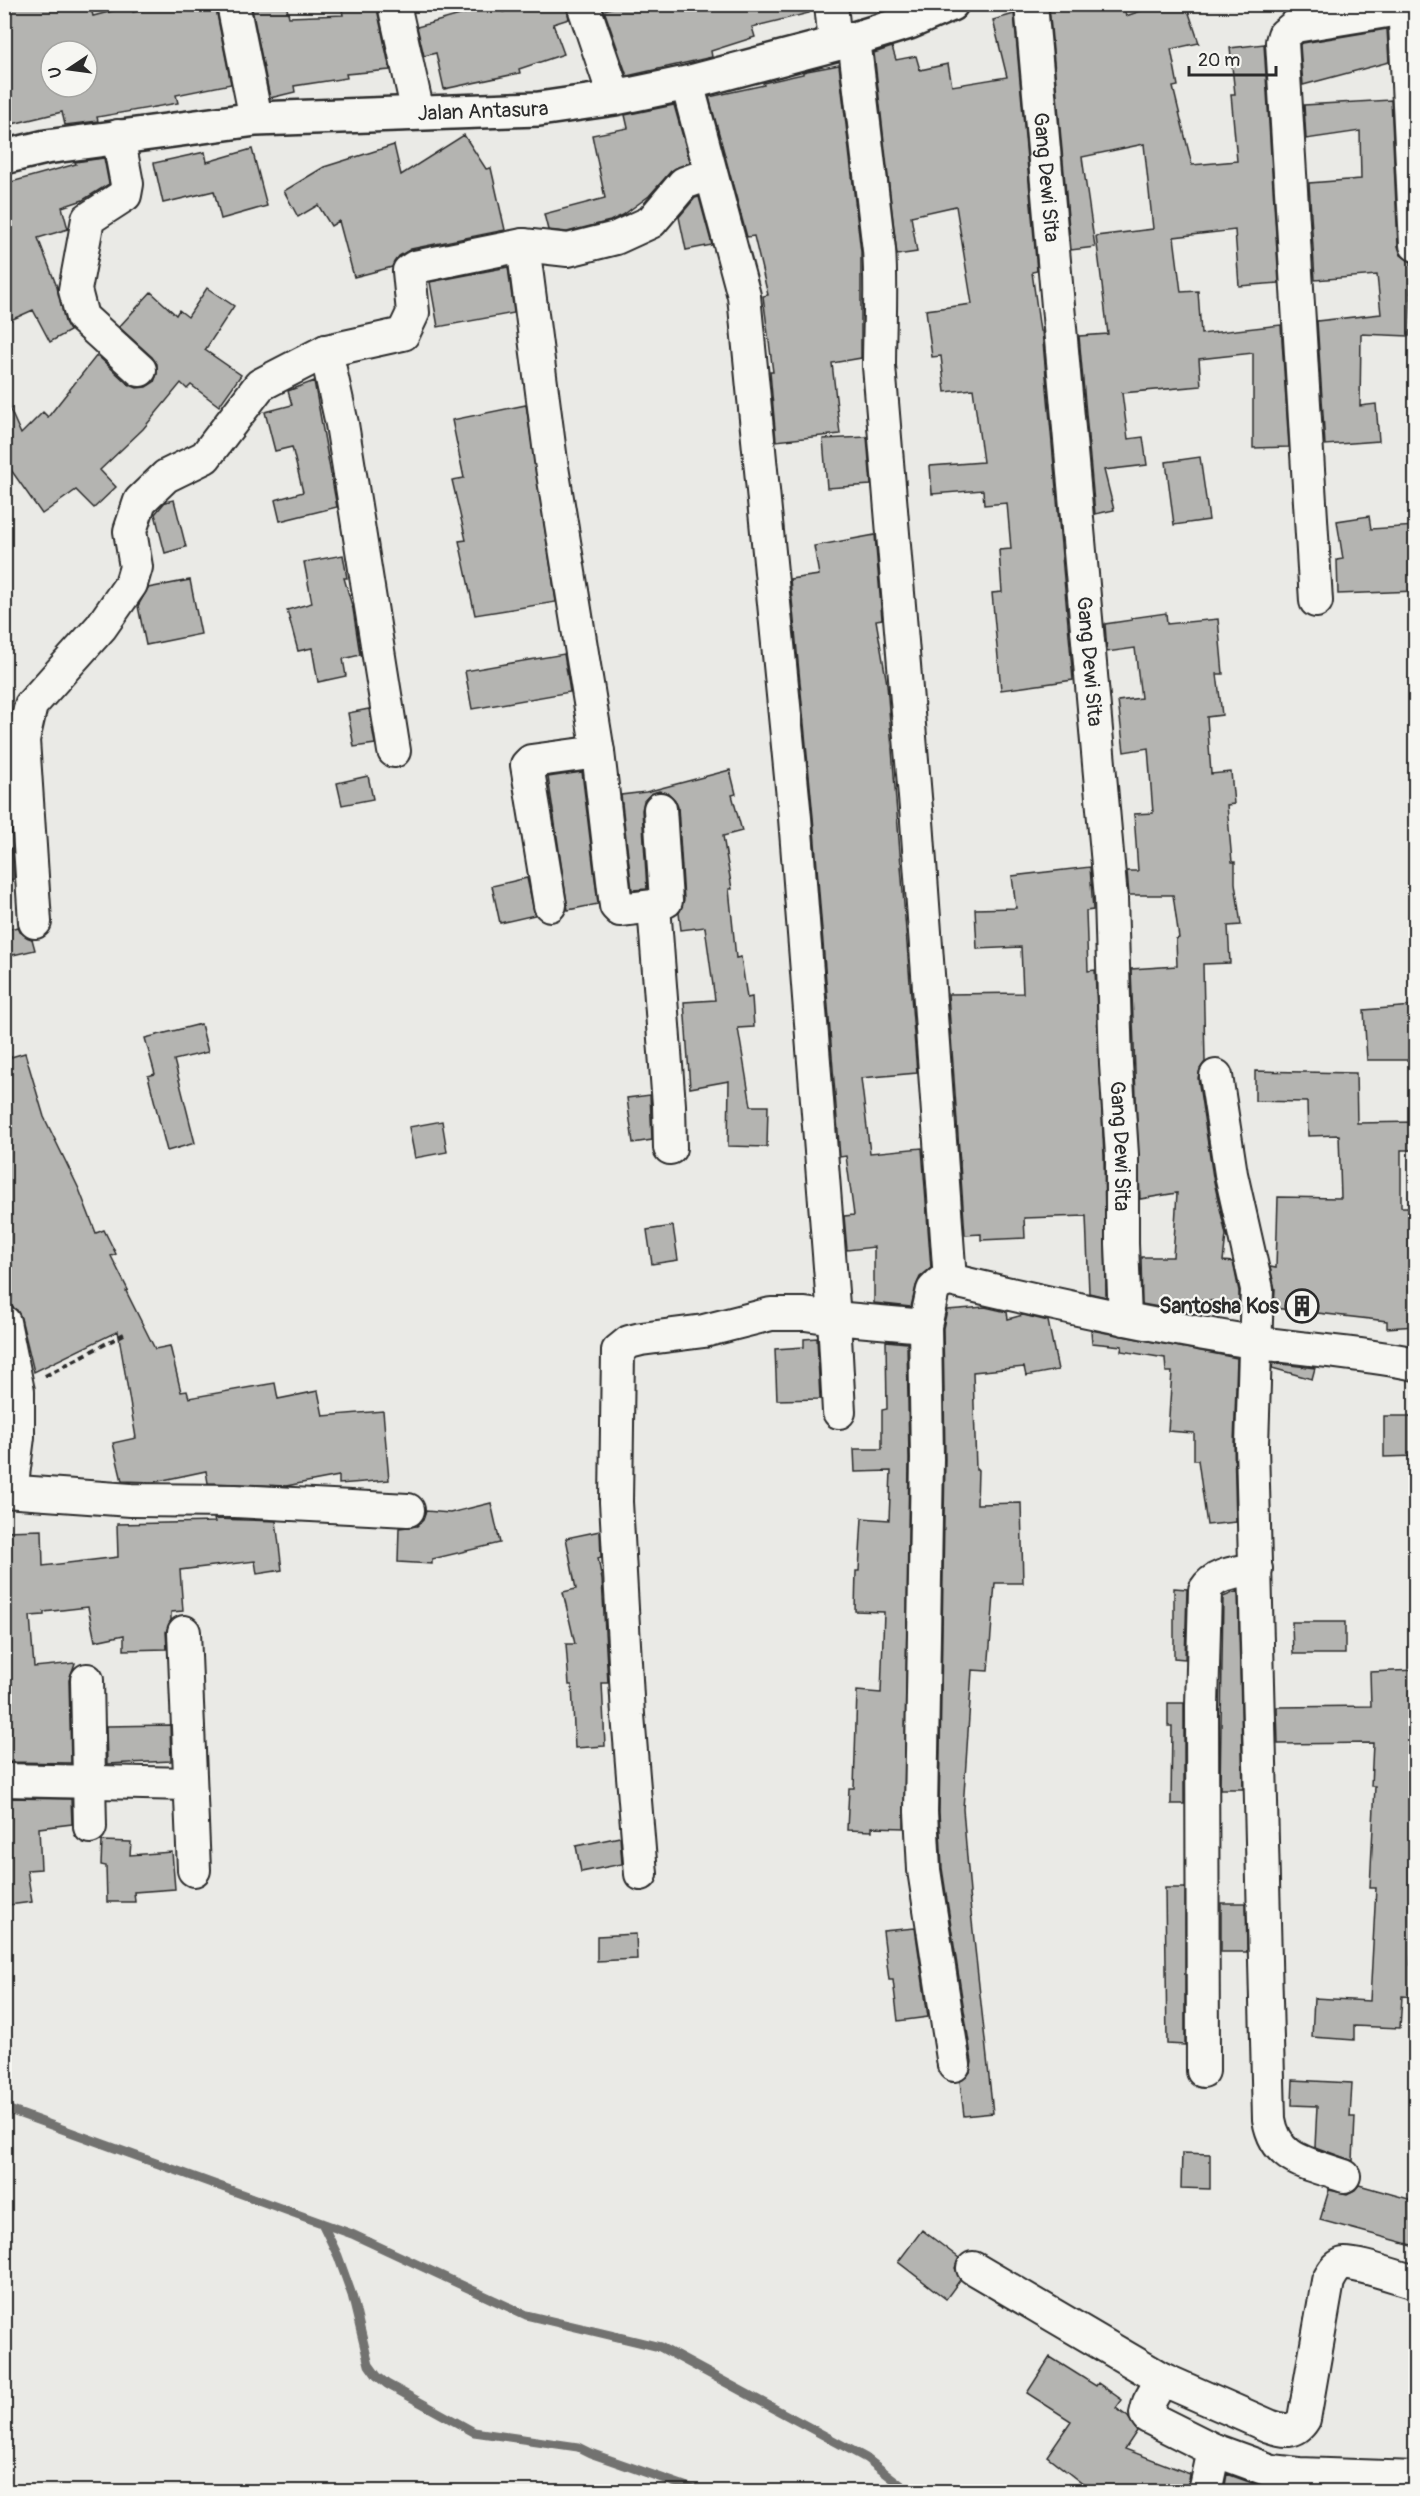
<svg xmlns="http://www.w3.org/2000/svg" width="1420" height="2496" font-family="Pangolin,sans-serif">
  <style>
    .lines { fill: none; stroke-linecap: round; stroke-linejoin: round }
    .stream { stroke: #727270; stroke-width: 9 }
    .building { fill: #b4b4b1; stroke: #2b2b2b; stroke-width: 1.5; fill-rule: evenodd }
    .street-casing { stroke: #2b2b2b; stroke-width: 36 }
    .secondary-casing { stroke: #2b2b2b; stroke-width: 38 }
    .path { stroke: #2b2b2b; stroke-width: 4; stroke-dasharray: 6 4.5; stroke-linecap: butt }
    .street { stroke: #f6f6f2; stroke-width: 32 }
    .secondary { stroke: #f6f6f2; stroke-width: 33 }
    .labels { text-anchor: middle; stroke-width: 4.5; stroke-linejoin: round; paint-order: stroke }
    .street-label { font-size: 21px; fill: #2b2b2b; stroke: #f6f6f2 }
    .poi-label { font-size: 21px; font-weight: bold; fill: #2b2b2b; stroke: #f6f6f2; text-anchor: end }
  </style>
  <rect width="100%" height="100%" fill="#eaeae6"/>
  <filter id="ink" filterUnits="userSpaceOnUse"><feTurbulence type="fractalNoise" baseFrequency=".0167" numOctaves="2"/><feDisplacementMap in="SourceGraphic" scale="12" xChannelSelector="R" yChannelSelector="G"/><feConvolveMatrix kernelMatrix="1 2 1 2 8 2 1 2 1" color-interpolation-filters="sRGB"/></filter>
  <g filter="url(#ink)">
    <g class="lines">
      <path class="stream" d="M4,2108L352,2234L526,2315L660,2347L866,2458L910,2492
        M322,2223L338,2256L352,2295L369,2365L377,2376L387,2384L474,2432L578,2447L590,2453L702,2492"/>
    </g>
    <path class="building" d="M4,4H90L93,16L132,6L133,12L168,4H215L231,84L176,95L178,103L97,117L98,121L65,125L62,112L4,126ZM51,51H87V87H51Z
      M251,4H286L289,17L343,15L341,4H376L390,70L346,74L347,78L294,86L295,92L270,98Z
      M499,4H501L503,12L529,4H566L569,19L553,24L564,54L519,69L520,73L444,89L436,53L424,56L417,27Z
      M625,4H808L809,13L752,27L755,37L711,51L712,57L627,76L604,10Z
      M1053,4H1123L1126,16L1161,4H1186L1199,43L1171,49L1178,86L1173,87L1192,165L1237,161L1231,94H1235L1230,48L1264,44L1279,283L1239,286L1235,230L1174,237L1181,292L1198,291L1201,334L1281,325L1289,447L1253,448V353L1199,359L1201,386L1122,393L1128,439L1143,437L1147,465L1104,470L1114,510L1095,514L1079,336L1108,334L1096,236L1153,229L1144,144L1082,157L1095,247L1071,250L1049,6Z
      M1014,14L1037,271L1032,272L1040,331H1042L1073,680L1001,690L992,593L1002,592L999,550L1011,549L1007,503L984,505L983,490L932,494L930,466L983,462L973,389L945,392L941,356L932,357L926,310L972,304L956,206L911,216L917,252L897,255L874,53L892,47L896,60L916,56L920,70L948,64L952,86L1007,77L993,20Z
      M1387,29L1389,62L1303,85L1300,45L1303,43Z
      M839,65L861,252V358L832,363L840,434L776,441L770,372H773L763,296L768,295L754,236L747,237L709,97L764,85L763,83L803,74V72L807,71Z
      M1391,100L1398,246L1401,255L1411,262L1409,336L1361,334L1360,406L1376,404L1379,441L1325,445L1317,321L1381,314L1377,275L1315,280L1309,183L1361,179L1360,131L1306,139L1304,105Z
      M674,105L690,162L671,171L649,196L623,215L610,221L567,232L548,230L544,214L605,198L592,135L628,128L625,115Z
      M464,135L486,169L491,168L505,230L411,249L399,256L392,267L354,277L339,221L331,226L318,205L298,217L284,191L324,167L394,145L401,175Z
      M252,149L267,206L221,219L214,191L163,203L154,163L205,152L207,162Z
      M104,158L109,184L83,200L62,207L68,229L38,238L57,287L65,322L70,331L50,342L33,310L4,323V184L76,164L75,162Z
      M699,197L712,245L686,250L679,217L695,198Z
      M508,267L514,313L438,327L430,282Z
      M207,288L234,306L205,350L241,375L219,406L191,385L187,389L181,383L143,429L100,470L116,487L94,508L76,490L42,514L4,460V396L21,434L43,412L48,417L97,355L128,384L137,388L146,387L154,382L157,374V364L152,357L119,327L151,292L176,315L179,310L188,317Z
      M314,381L337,507L280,521L275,500L303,492L292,447L275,451L265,412L292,405L288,391Z
      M526,405L556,602L475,615L459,541L466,540L452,480L464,478L452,420Z
      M867,437L871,485L827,488L823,439Z
      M1200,457L1209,520L1174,525L1166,462Z
      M174,500L186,547L165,553L155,514L165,502Z
      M1369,516L1371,529L1416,526V591L1338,594L1337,560L1343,559L1337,521Z
      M875,535L882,619L876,620L887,684L917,1073L861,1078L870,1153L922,1148L931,1268L920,1277L916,1286L911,1307L874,1303V1247L847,1250L844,1216L854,1215L846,1156L840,1157L813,817L790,579L819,575L814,546Z
      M343,555L347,578H344L353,609L360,655L343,659L346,676L318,682L312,648L298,651L287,610L312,603L304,562Z
      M190,580L201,634L146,645L138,606L148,588Z
      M1166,613L1167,624L1218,619L1223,674H1217L1222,715L1207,717L1211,774L1231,772L1234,804L1227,805L1232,862H1235V883L1241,925L1228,926L1230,963L1203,964L1205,1062L1200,1069L1198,1078L1213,1177L1226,1235L1223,1261L1233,1262L1239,1291V1304L1197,1299L1198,1314L1142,1304L1141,1257H1173L1177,1193L1140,1199L1131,969L1177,966L1176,939L1179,938L1173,895H1129L1127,871H1138L1134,814L1153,813L1148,748L1124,752L1118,701L1141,698L1135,648L1107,652L1105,624L1132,620L1131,618Z
      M564,654L570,692L472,709L465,671Z
      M369,709L375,744L354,747L348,713Z
      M730,770L736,794L732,795L742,831L723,836L732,889H729L736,958L741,957L747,998L752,997L754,1027L738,1028L751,1106H768L767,1147L728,1146L729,1081L690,1088L684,1002L715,1000L705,927L681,930L679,913L684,900L678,807L675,800L668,793L659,791L651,794L644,801L642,810L647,889L632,890L621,795L646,792Z
      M582,772L598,904L568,910L548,777Z
      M368,776L373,799L342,805L337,783Z
      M12,848L14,879L4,881V850Z
      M1090,867L1093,910L1086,911L1088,971L1095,970L1104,1156L1106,1297L1089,1293L1086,1216L1024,1218L1025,1238L981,1240V1234L965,1235L948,994L1023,993L1021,947L977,949L975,909L1016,908L1012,876Z
      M527,878L535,915L500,923L492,886Z
      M18,927L20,932L32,939L35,950L4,957V930Z
      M1413,1006L1416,1060H1367L1364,1010Z
      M201,1024L208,1052L174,1060L195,1143L167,1151L148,1076L155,1074L145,1038Z
      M25,1053L44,1117L79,1189L96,1233L104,1230L116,1254L111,1256L128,1290L126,1291L155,1349L170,1346L181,1392L187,1391L189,1398L275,1383L278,1399L318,1391L323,1416L383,1411L389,1480L339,1484V1476L286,1486L208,1483L206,1471L154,1482L122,1481L113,1443L136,1438L118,1331L34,1372L21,1318L17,1310L4,1305V1059Z
      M1255,1071L1356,1073L1357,1123L1416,1122V1150H1401V1207H1416V1326L1387,1328V1321L1274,1308L1275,1289L1270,1267L1276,1268L1278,1197L1341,1198L1339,1135L1308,1136L1307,1102L1255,1101Z
      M650,1095L652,1140L633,1143L627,1098Z
      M442,1121L447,1152L415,1158L409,1127Z
      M673,1226L678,1260L652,1264L647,1230Z
      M985,1307L1007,1312L1008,1319L1023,1315L1048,1321L1058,1370L1026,1376L1024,1367L973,1372L976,1470H978L977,1504L1021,1503L1023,1583H995L988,1671L972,1670L963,1809L970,1893L969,1894L993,2113L964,2116L960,2081L970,2072L972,2062L942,1868L939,1812L945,1459L943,1328L947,1310Z
      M1091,1330L1237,1358L1234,1444L1236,1522L1207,1525L1198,1460H1194V1433L1168,1431L1172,1372H1166L1165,1358L1121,1351L1122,1346L1092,1343Z
      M817,1338L820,1399L777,1400L775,1349L804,1347V1339Z
      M886,1341L907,1343L909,1459L904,1828L872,1827V1831L847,1830L849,1788H854L857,1691L881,1693L884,1612L855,1611L856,1571H859L862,1518L889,1520L891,1471L855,1472L854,1449H882V1410L887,1409Z
      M1273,1363L1315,1368L1312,1379L1272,1368Z
      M1384,1416H1416V1456L1384,1457Z
      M491,1503L500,1543L432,1559V1564L398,1562L399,1528L417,1526L423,1520L426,1511L450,1513Z
      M214,1519L276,1521L282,1570L257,1574L255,1561L180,1570L183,1611L171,1612V1620L166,1632L167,1649L124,1650V1635L95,1641L88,1607L44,1612V1615L30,1616L34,1667L75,1663L69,1680L71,1763L6,1762L4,1531L42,1530L43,1566L118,1557L117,1524L215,1522Z
      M600,1531L601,1557L598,1558L602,1580L608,1683H602L605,1746L575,1748L572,1685H569L566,1644H575L563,1592L576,1589L566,1538Z
      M1174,1588L1187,1589L1185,1659L1174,1658Z
      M1238,1591L1243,1789H1220L1223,1597Z
      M1292,1622H1345V1654H1293Z
      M1416,1670L1413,1759H1416V1883L1411,1965H1416V1997L1402,1996L1400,2028L1354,2026V2040L1312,2037L1314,1998L1370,2001L1376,1888H1370L1375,1786H1371L1373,1743L1278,1744L1277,1707L1371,1706L1370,1672Z
      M1168,1703H1184V1804H1171L1172,1726H1168Z
      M170,1725L171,1761L107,1764L106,1726Z
      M4,1798L71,1799L72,1824L39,1828L41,1869L27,1870L32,1902L9,1905L4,1871Z
      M620,1837L622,1864L581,1872L576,1846Z
      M102,1841L131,1842L130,1855L172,1852L175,1889L134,1892L135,1902H107L106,1866L101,1865Z
      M1165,1888H1185V2045L1167,2044Z
      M1221,1903H1246L1247,1952H1221Z
      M915,1928L928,2017L898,2021L893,1980H889L883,1931Z
      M636,1934L637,1959L597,1961V1936Z
      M1293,2080L1352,2083L1350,2117H1355L1353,2161L1315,2147L1317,2106L1292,2105Z
      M1182,2153L1210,2154V2189L1181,2188Z
      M1359,2185L1416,2201V2246L1320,2220L1329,2190L1347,2194L1355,2190Z
      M922,2230L959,2258L955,2268L960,2280L946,2299L898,2262Z
      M1050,2357L1096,2386L1098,2383L1122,2400L1116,2408L1128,2417L1137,2431L1125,2449L1190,2474L1187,2492H1093L1047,2456L1071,2421L1027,2393Z
      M1227,2474L1266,2488L1294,2492H1224Z"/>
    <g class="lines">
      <defs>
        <g id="street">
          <path d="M233,4L256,119"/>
          <path d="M394,4L418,113"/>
          <path d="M583,4L615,98"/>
          <path d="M831,4L835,44"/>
          <path id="s1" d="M1031,4L1111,898L1116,1064L1122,1155V1244L1125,1319"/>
          <path d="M1404,4L1416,245"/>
          <path d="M854,39L879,250C882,289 879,327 879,366L917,821L950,1280"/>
          <path d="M118,136L127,184L125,195L88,219L75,290L82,317L140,370"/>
          <path d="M523,245L551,461L598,752L616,906L620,910L654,906L666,901L660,809"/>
          <path d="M326,351L342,424L394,751"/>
          <path d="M1316,601L1282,42L1284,35L1295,26L1405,8"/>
          <path d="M550,905L527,765L531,761L598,752"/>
          <path d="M654,906L669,1105L670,1148"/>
          <path d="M35,922L23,740L31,705L101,627L131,584L136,567L130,531L140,501L166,476L205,457L260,385L326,351L403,334L413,313L409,271L415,267L523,245L568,250L616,238L651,222L684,183L710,174"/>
          <path d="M1216,1076L1231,1174L1257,1289L1252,1445L1269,2119C1276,2162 1309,2163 1344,2176"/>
          <path d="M4,1322L18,1391V1437L11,1491"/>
          <path d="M839,1412L834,1318L925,1326"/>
          <path d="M4,1491L131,1500L235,1501L408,1510"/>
          <path d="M184,1632L194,1870"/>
          <path d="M87,1680L90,1827"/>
          <path d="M4,1780L190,1784"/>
          <path d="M641,1874L628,1715L616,1502L618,1351L629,1342L641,1339L704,1331L771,1314H805L834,1318L795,818L744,296L687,83"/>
          <path d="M954,2065L924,1870L921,1812L927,1459L925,1326L933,1290L940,1283L950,1280C1051,1304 1152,1326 1253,1342C1308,1350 1362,1353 1416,1364"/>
          <path d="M1203,2071L1202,1706L1205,1590C1215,1573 1238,1573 1256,1569"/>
          <path d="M973,2268L1162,2379"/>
          <path d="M1416,2282C1403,2279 1351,2261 1343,2264C1335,2267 1332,2274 1328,2281L1304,2419C1295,2434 1283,2431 1269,2426L1162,2379L1149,2402L1146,2414L1148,2417L1214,2450L1272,2471L1299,2474L1416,2478"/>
          <path d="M1205,2492L1214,2450"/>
        </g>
        <g id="secondary">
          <path id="s2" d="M4,157L46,147L256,119L539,109L615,98L687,83L854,39L909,22L951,4"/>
        </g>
      </defs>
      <use href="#street" class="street-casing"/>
      <use href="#secondary" class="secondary-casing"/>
      <path class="path" d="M45,1376L124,1334"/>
      <use href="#street" class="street"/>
      <use href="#secondary" class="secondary"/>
    </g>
  </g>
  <defs>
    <symbol id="building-ring" viewBox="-11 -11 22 22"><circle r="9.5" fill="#f6f6f2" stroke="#2b2b2b" stroke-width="1.5"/><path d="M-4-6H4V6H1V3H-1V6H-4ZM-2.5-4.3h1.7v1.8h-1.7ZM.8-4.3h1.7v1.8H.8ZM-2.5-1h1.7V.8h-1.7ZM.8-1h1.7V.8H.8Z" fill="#2b2b2b"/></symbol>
  </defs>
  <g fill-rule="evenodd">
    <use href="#building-ring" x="1283" y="1287" width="38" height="38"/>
  </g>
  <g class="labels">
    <g class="street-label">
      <text dy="7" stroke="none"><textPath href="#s2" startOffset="482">Jalan Antasura</textPath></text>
      <text dy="7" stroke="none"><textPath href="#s1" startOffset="174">Gang Dewi Sita</textPath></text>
      <text dy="7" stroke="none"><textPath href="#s1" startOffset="660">Gang Dewi Sita</textPath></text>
      <text dy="7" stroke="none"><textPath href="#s1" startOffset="1146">Gang Dewi Sita</textPath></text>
    </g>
    <g class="poi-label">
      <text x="1279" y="1313">Santosha Kos</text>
    </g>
  </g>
  <rect width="1420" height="2496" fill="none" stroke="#f6f6f2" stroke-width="24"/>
  <rect x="12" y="12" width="1396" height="2472" fill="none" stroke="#2b2b2b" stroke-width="2" filter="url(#ink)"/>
  <g transform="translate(69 69) rotate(257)"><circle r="28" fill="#f6f6f2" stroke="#a5a5a2" stroke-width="1.5"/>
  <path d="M0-4.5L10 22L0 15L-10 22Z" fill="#2b2b2b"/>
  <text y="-9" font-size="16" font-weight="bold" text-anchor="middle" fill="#2b2b2b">U</text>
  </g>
  <path d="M1189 66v9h87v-9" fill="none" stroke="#2b2b2b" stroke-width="3"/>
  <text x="1198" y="66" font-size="18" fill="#2b2b2b" stroke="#f6f6f2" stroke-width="4.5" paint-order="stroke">20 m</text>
</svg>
